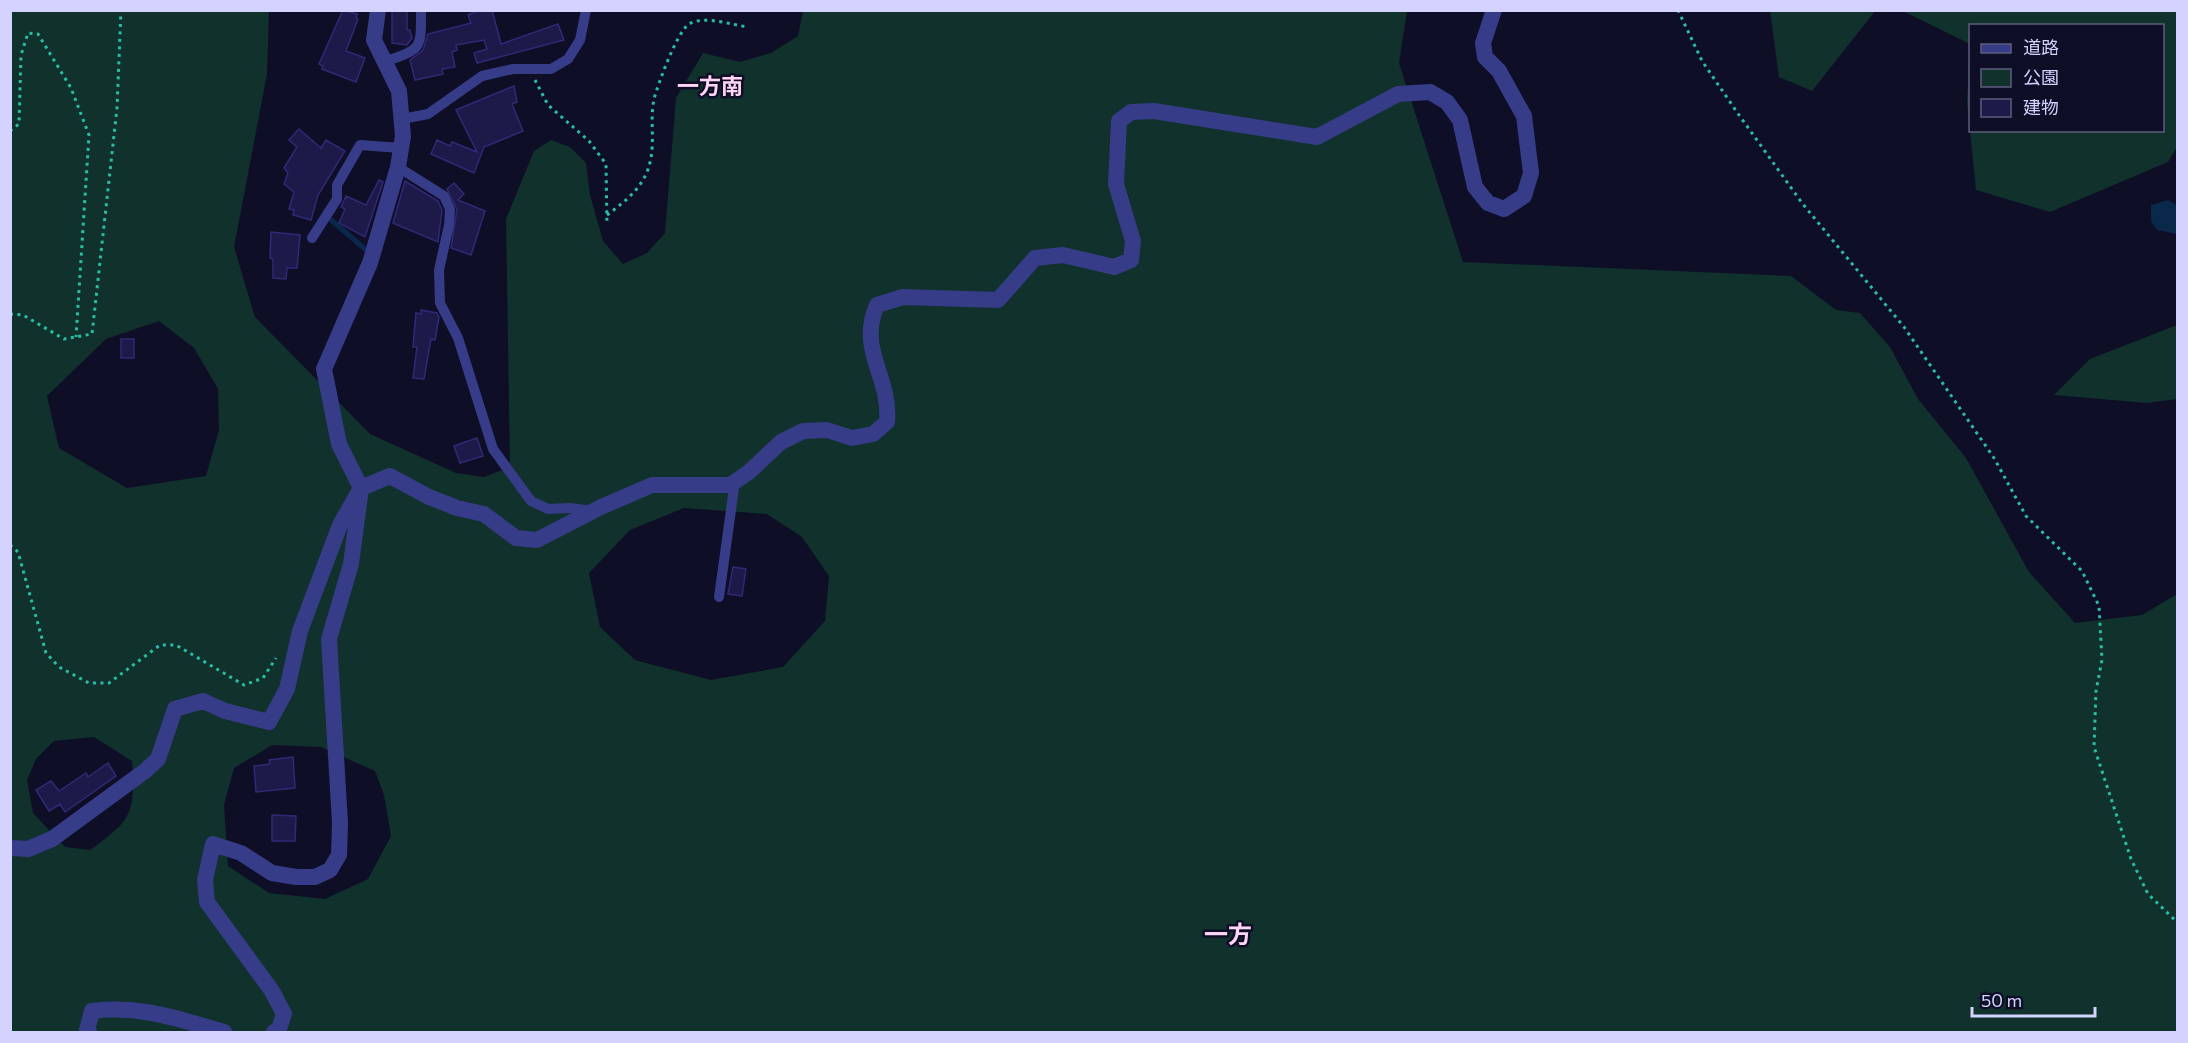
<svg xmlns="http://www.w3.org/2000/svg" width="2188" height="1043" font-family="Commissioner,'Noto Sans JP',sans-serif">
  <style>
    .green { fill: #10312c; fill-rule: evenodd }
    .water { fill: #09284a }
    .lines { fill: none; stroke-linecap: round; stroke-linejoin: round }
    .stream { stroke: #09284a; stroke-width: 5 }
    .building { fill: #1d1949; stroke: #302976; stroke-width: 1.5 }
    .path { stroke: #28bea5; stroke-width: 3; stroke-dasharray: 3 4.5; stroke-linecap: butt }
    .service { stroke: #363c88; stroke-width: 10 }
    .minor { stroke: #363c88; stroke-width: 16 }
    .labels { text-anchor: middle; stroke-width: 5; stroke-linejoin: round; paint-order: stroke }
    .neighbourhood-label { font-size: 22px; font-weight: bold; fill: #ffd5f4; stroke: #0f0e27 }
    .quarter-label { font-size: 24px; font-weight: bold; fill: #ffd5f4; stroke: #0f0e27 }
  </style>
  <rect width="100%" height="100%" fill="#0f0e27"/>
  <path class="green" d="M10,11H269L267,74L234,247L255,317L370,434L456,473L484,477L510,467L506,219L534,151L551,140L570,147L586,163L590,195L603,241L623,264L647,253L665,233L676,98L703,53L740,62L771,53L798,36L803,11H1407L1399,63L1463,262L1791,276L1836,310L1860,313L1890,347L1918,399L1966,458L2029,572L2075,623L2142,615L2177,594V1032H11ZM159,321L194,348L218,389L219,430L206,476L127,488L59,448L47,396L106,339ZM684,508L767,514L802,537L829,576L825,621L783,667L711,680L635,660L600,627L589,573L630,530ZM94,737L132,761C135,813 133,819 90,850L65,847L33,813L27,780L36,759L54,741ZM272,745L321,747L375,771L384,795L391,836L368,879L325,899L269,893L228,866L224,805L234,768Z
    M1770,11V10L1875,11L1812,91L1779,77Z
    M1903,11H2177V147L2168,162L2050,212L1976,190L1967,102L1970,44ZM1970,26H2162V130H1970Z
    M2177,325V399L2147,403L2054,395L2090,359Z"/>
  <path class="water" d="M2168,200L2177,205V234L2157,230L2151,221V205Z"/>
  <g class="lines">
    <path class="stream" d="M330,219L365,249"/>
  </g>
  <path class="building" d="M343,10L357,14L356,18L358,19L346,51L365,58L356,82L322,69L323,66L319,64Z
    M392,10H407V30H410L412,38L407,45L392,43Z
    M480,10H492L501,44L558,24L564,40L477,63L474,53L487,49L484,40L456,45L457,50L452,52L455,67L442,69L443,74L415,80L410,60L423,50L428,34L471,23L468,15Z
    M514,86L517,102L512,104L523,131L484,147L474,173L431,154L437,140L450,146L452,142L477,152L456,110Z
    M299,129L321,148L326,140L345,151L318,195L311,220L293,215L294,210L289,209L294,192L284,184L288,173L284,168L297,147L289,140Z
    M379,180L383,182L365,237L339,223L345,209L341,207L346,196L366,205Z
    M405,181L438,201L442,210L438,242L393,223Z
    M454,183L464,194L458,200L485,211L471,255L451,248L457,209L447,189Z
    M271,232L300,235L297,268H287L286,279L273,278V259L270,258Z
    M421,310L437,313L439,317L435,340L431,339L424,379L413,378L417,347H413L416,313L421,314Z
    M121,339H134V358H121Z
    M477,438L483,456L460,463L454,446Z
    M733,567L746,569L742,596L728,594Z
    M293,757L295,788L256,792L254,766L270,764L269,760Z
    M108,763L116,776L65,812L60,804L49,811L36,790L51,781L59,791L86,773L88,777Z
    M272,815L296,816L295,841H272Z"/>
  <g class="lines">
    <path class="path" d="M1678,10L1702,61L1739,115L1802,203L1904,327L1994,458L2026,516L2082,571L2099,606L2102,660L2096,691L2094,747L2131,859L2148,894L2178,923
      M535,80L548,105L589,141L606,164L607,225
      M10,131L19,124L21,55L28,33L38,34L71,88L89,135L76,337
      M607,215C623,203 639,191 647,172C657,147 649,123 654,99C658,84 677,32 689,24C704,15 732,25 748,27
      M10,314L23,315L64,339L92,334L117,108L121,10
      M10,545L18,552L46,653L59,667L89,683H109L160,645H176L244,685L263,678L276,658"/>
    <path class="service" d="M384,62C422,48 421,51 421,10
      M402,119L428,114L482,76L513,69H551L568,59L580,40L586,10
      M398,167L444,196L450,209L449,225L439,270L440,303L458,338L493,449L531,501L548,509L570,508L592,511
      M312,238L337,199V185L360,145L401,148
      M719,597L735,481"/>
    <path class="minor" d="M10,848L28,849L52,839L145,771L158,759L175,709L203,701L225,711L269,722L287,689L300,631L340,525L361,488L390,476L429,497L457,508L484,514L516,538L537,540L601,507L652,485H730L749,472L781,442L803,431L827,430L852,438L873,434L887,422C891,376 857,350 877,305L903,297L998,300L1035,258L1063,255L1114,267L1131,260L1133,241L1116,184L1119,121L1131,112L1154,111L1317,137L1398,94L1430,92L1447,102L1460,120L1475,187L1488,203L1504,209L1524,196L1531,173L1524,116L1499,71L1485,57L1483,43L1494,10
      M89,1032L87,1030L92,1011C141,1005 178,1019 224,1032
      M274,1032L279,1029L284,1014L272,991L207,902L205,880L213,844L241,853L272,873L296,877H315L330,870L339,855L340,823L329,639L351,564L361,488L339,444L324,369L370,263L398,167L403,136L399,91L374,40L378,10"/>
  </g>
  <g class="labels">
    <g class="neighbourhood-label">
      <text x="710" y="94">一方南</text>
    </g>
    <g class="quarter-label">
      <text x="1228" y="943">一方</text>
    </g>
  </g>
  <rect width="2188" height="1043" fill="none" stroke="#d4d3ff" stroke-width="24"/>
  <rect x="1969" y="24" width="195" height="108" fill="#0f0e27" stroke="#5e5d7d" stroke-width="1.5"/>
  <rect x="1981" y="44" width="30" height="9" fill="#363c88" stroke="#5e5d7d" stroke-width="1.5"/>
  <text x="2023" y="54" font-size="18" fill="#d4d3ff">道路</text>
  <rect x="1981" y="69" width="30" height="18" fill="#10312c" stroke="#5e5d7d" stroke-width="1.5"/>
  <text x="2023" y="84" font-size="18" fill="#d4d3ff">公園</text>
  <rect x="1981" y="99" width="30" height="18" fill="#1d1949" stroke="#5e5d7d" stroke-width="1.5"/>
  <text x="2023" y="114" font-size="18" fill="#d4d3ff">建物</text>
  <path d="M1972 1007v9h123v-9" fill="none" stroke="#d4d3ff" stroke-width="3"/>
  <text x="1981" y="1007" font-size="18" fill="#d4d3ff" stroke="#0f0e27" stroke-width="4.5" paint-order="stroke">50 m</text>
</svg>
